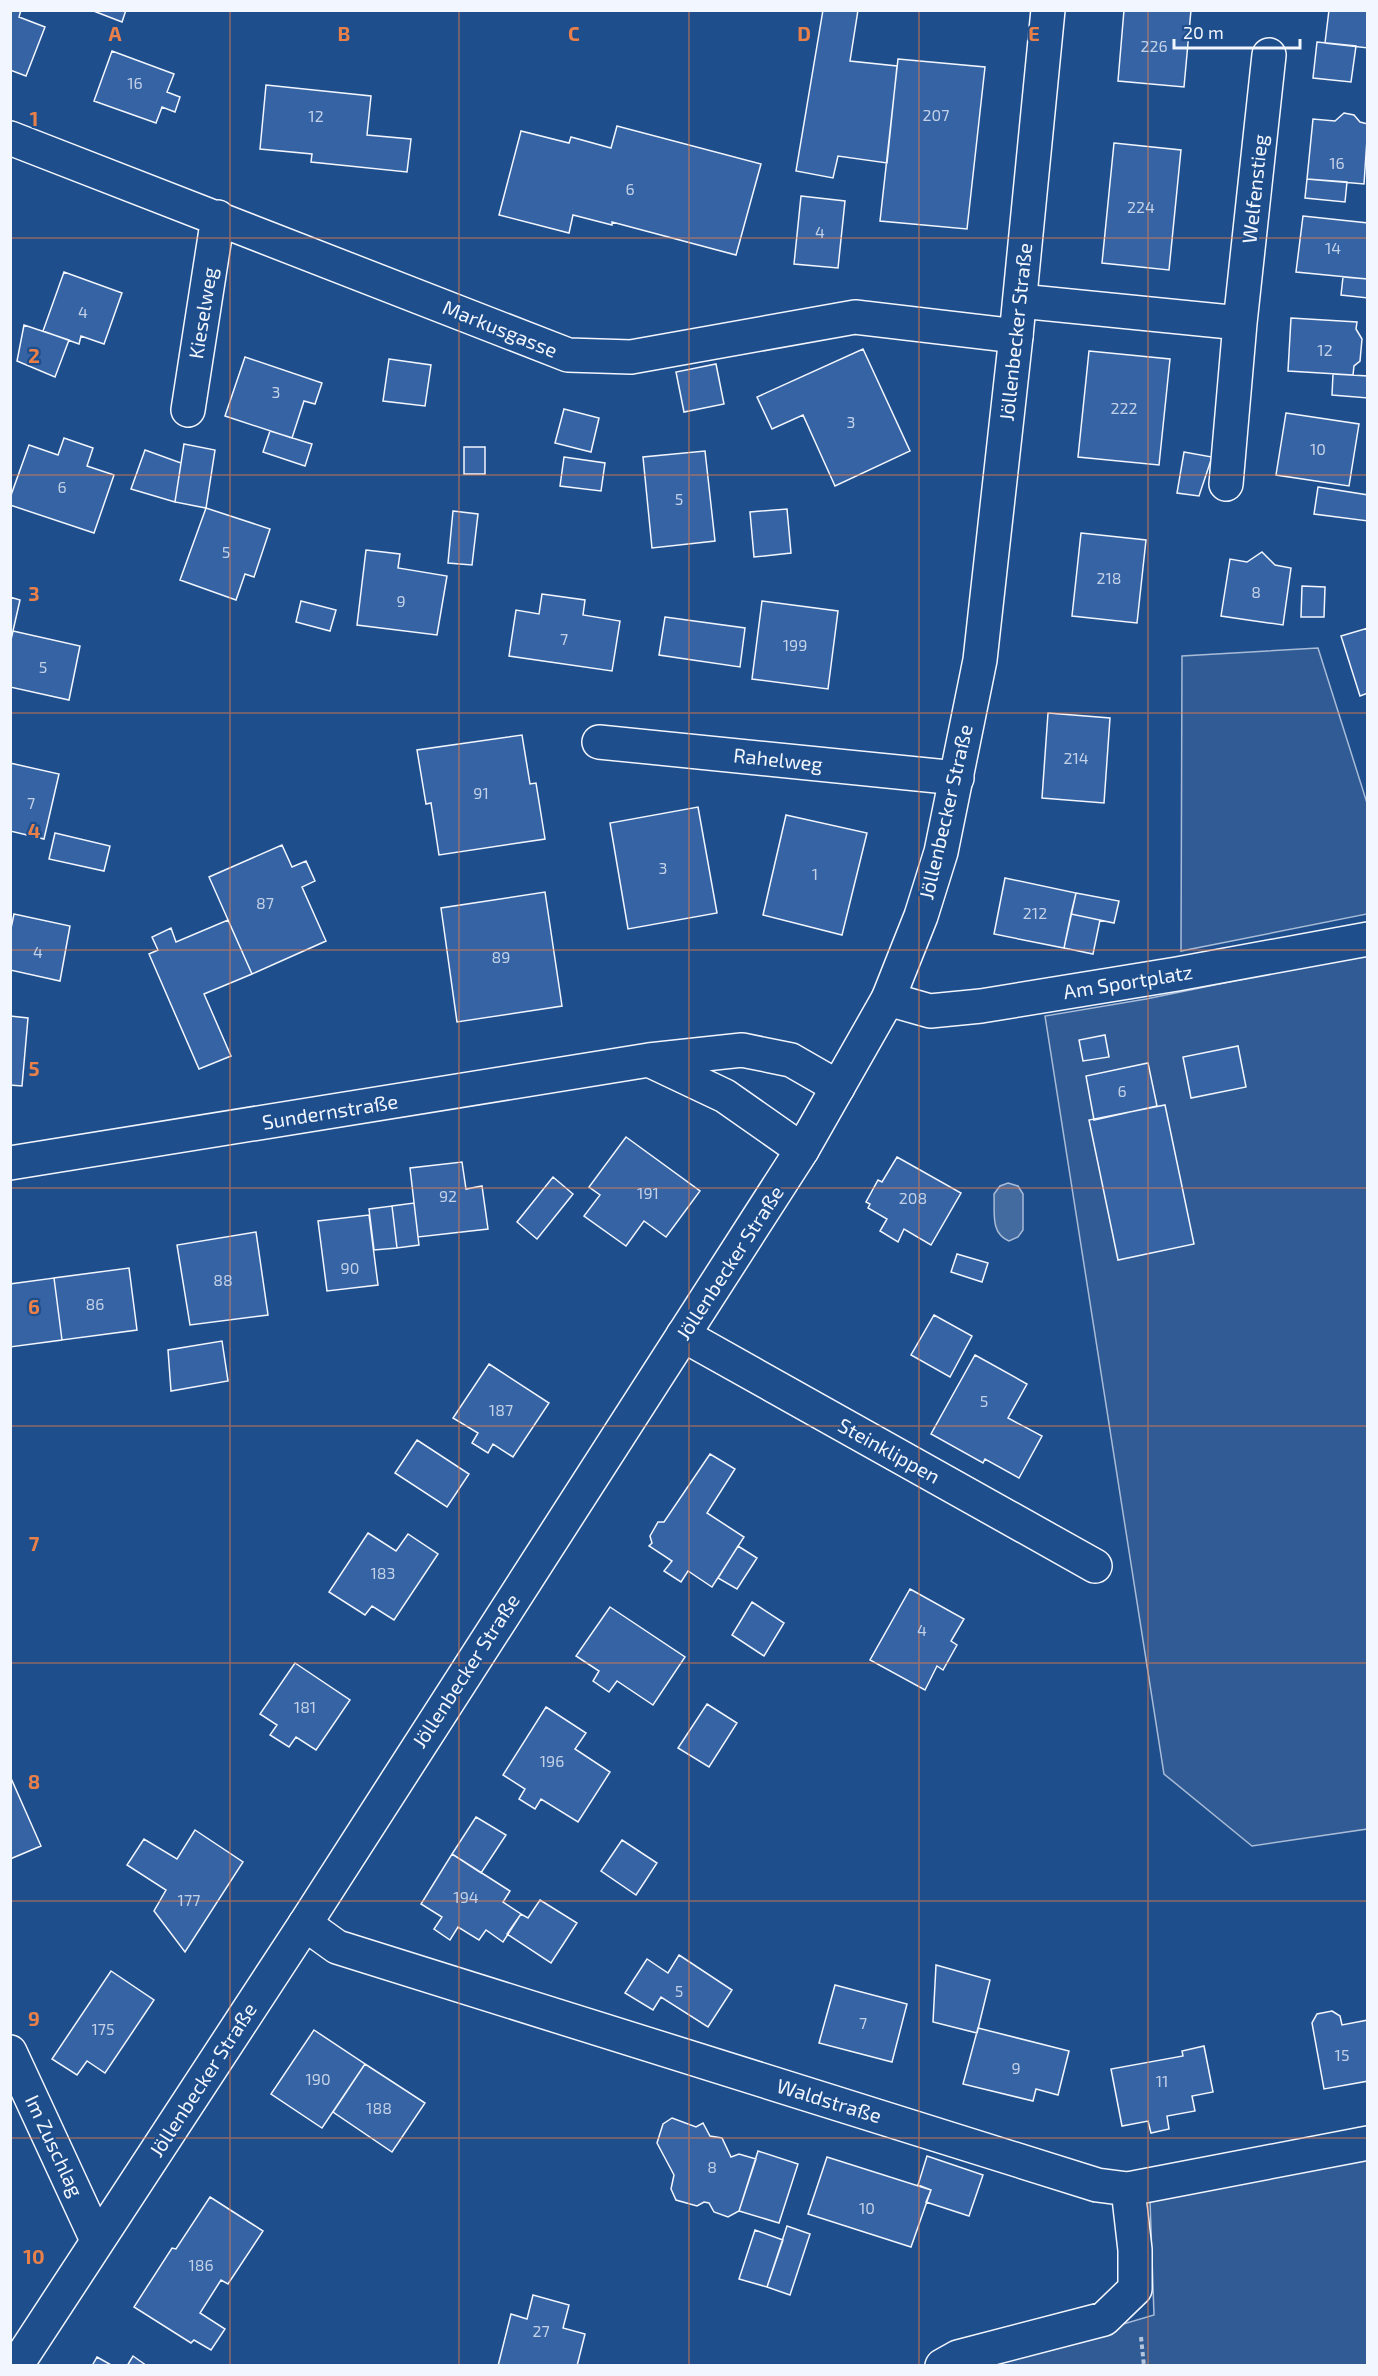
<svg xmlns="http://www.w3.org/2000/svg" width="1378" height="2376" font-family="'Exo 2',sans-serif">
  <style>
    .built { fill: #305b95; stroke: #a8bbd7; stroke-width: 1.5 }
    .water { fill: #446ba0; stroke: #a8bbd7; stroke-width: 1.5 }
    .building { fill: #3563a3; stroke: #f2f6ff; stroke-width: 1.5 }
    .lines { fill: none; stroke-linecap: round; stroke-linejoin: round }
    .street-casing { stroke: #f2f6ff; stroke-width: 36 }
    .secondary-casing { stroke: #f2f6ff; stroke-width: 36 }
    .path { stroke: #b3c4dc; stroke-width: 4; stroke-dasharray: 4.5 3; stroke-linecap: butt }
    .street { stroke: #1f4e8c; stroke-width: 33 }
    .secondary { stroke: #1f4e8c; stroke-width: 33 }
    .grid { fill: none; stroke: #ea8049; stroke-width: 1.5; stroke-opacity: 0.55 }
    .labels { text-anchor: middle; stroke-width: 4.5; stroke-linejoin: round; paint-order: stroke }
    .number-label { font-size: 16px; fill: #c3d1e8 }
    .street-label { font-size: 20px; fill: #f2f6ff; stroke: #1f4e8c }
    .grid-label { font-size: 20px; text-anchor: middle; font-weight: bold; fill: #ea8049; stroke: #1f4e8c; stroke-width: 4.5; stroke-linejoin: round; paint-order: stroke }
  </style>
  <rect width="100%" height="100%" fill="#1f4e8c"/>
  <path class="built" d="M1318,648L1367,803V914L1181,951L1182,656Z
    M1367,954V1829L1252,1846L1164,1774L1045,1016L1146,999Z
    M1367,2159V2365L981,2366L1154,2315L1150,2200Z"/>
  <path class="water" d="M1008,1183L1018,1186L1023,1194V1230L1018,1237L1009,1241C990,1233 995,1213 994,1194L1000,1186Z"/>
  <path class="building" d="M10,10H21L19,17L45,27L26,76L10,70Z
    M91,10H126L122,22Z
    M823,10H858L850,61L897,66L887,163L838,156L833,178L796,171Z
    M1124,10H1191L1184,87L1118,81Z
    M1329,10H1368V48L1325,43Z
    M1317,42L1356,46L1351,82L1313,78Z
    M112,51L174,74L167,92L180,97L175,112L162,107L156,123L94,101Z
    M898,59L985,67L967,229L880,221Z
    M266,85L371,96L367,135L411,139L407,172L311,162L312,154L260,149Z
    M1344,113L1354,115L1360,122L1368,124L1364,184L1307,179L1313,119L1335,121Z
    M617,126L761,164L736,255L612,222V225L573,215L569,233L499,215L521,131L569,143L571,137L611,148Z
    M1114,143L1181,150L1169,270L1102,263Z
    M1307,179L1347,182L1345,202L1305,198Z
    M801,196L845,201L838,268L794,264Z
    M1303,216L1368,223L1367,279L1296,272Z
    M64,272L122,293L104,344L81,336L79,344L43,331Z
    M1343,277L1368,279V298L1341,295Z
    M1291,318L1357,322L1356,329L1362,339L1360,361L1354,366L1353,375L1288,371Z
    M24,325L69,340L55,377L17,361Z
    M863,349L910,451L835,486L803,415L772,429L757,397Z
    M1089,351L1170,359L1159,465L1078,457Z
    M245,357L322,383L315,404L304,401L292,438L225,416Z
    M389,359L431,365L425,406L383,401Z
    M716,364L724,404L684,412L676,372Z
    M1333,374L1368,376V398L1332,395Z
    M564,409L599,418L591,452L555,443Z
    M1286,413L1359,424L1349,486L1276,475Z
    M270,431L312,444L305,466L263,452Z
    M64,438L93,448L87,466L114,475L94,533L10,505V498L29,445L58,455Z
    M184,444L215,450L206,508L175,502Z
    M464,447H485V474H464Z
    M145,450L181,463L175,502L131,489Z
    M705,451L715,541L652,548L643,457Z
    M1184,452L1212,457L1199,496L1177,493Z
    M564,457L605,463L601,491L560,486Z
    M1318,487L1368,495V521L1314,514Z
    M206,508L270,529L254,577L245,574L236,600L180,580Z
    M787,509L791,553L754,557L750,512Z
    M453,511L478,514L472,565L448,563Z
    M1081,533L1146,540L1137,623L1072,616Z
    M366,550L400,554L398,568L447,576L437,635L357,625Z
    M1262,552L1275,565L1291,568L1283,625L1221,616L1230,559L1247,562Z
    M1302,586L1325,587L1324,617H1301Z
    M542,594L585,600L583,615L620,621L612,671L509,656L516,610L539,614Z
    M10,597L20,600L10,644Z
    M301,601L336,610L330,631L296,622Z
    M762,601L838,611L828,689L752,679Z
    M665,617L745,628L740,667L659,655Z
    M1368,628V693L1360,696L1341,636Z
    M13,631L80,646L69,700L10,687V644Z
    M1048,713L1110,718L1104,803L1042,798Z
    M522,735L530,784L536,783L545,839L439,855L431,803L426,804L417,750Z
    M10,763L59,774L44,839L10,831Z
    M698,807L717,913L628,929L610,823Z
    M786,815L867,833L842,935L763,915Z
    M55,833L110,846L104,871L49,859Z
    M282,845L292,867L306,861L315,881L302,887L326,941L252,974L209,877Z
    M1005,878L1076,893L1064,948L994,934Z
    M545,892L562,1006L457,1022L441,908Z
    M1076,893L1119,901L1114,923L1071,914Z
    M14,914L70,926L60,981L10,970V933Z
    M1071,914L1100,920L1093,954L1064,948Z
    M228,920L252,974L204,994L231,1056L199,1069L149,954L158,950L152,937L171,928L176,942Z
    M10,1016L28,1018L22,1086L10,1085Z
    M1105,1035L1109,1057L1083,1061L1079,1040Z
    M1238,1046L1246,1087L1191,1098L1183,1057Z
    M1148,1063L1157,1106L1094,1120L1086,1076Z
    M1165,1105L1194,1244L1118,1260L1089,1120Z
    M626,1137L700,1191L666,1237L644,1221L626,1246L584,1216L600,1195L589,1187Z
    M897,1157L961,1193L931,1245L904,1229L898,1242L880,1231L887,1219L868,1208L870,1204L866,1202L878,1180L882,1182Z
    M462,1162L466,1189L482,1186L488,1229L418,1237L410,1168Z
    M553,1177L573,1194L537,1239L517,1222Z
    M414,1203L419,1245L397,1248L392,1206Z
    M392,1206L397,1248L374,1250L369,1209Z
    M369,1215L378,1285L327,1291L318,1221Z
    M256,1232L268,1315L190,1325L177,1245Z
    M957,1254L988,1263L982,1282L951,1272Z
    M129,1268L137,1330L62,1340L54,1278Z
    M54,1278L62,1340L10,1347V1284Z
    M934,1315L972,1336L950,1377L911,1355Z
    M222,1341L228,1381L171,1391L168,1350Z
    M975,1355L1027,1384L1008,1418L1042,1436L1019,1478L985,1459L983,1463L931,1434Z
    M489,1364L549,1403L513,1457L493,1444L488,1453L472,1443L478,1433L453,1418Z
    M417,1440L469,1474L447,1507L395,1473Z
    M710,1454L735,1469L707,1513L744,1537L712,1587L688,1571L681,1582L664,1571L672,1561L649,1546L652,1543L650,1536L658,1522H664Z
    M368,1533L396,1551L408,1534L438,1554L394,1620L372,1606L365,1615L329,1592Z
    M738,1546L757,1558L737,1589L718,1578Z
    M910,1589L964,1619L951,1641L957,1645L943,1670L937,1666L925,1690L870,1660Z
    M752,1602L784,1623L764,1656L732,1635Z
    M610,1607L685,1657L653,1705L617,1681L609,1692L593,1681L599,1671L576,1656Z
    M295,1663L350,1700L316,1750L296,1737L289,1747L270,1735L277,1725L260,1714Z
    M707,1704L737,1723L709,1767L678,1748Z
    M546,1707L586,1733L575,1749L610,1772L578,1822L541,1799L535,1809L519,1799L525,1789L503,1775Z
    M10,1776L41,1846L10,1859Z
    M476,1817L506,1835L481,1873L452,1854Z
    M195,1830L243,1862L185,1952L154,1911L166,1890L127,1865L144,1839L177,1859Z
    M622,1840L657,1863L636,1895L601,1871Z
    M452,1854L510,1891L503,1902L521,1914L503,1942L486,1930L479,1940L458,1927L450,1940L434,1929L442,1917L421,1904Z
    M540,1900L577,1923L551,1963L507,1934L521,1914L528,1918Z
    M679,1955L732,1990L708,2027L661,1997L653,2010L625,1993L647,1959L668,1973Z
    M936,1965L990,1980L977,2033L933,2022Z
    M111,1971L154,2000L105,2073L87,2061L77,2075L52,2059Z
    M835,1985L907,2004L892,2062L819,2043Z
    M1332,2011L1340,2016L1342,2025L1368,2020V2081L1324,2089L1312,2023L1317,2014Z
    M978,2028L1069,2051L1058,2095L1036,2089L1033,2101L963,2084Z
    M314,2030L365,2064L322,2128L271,2094Z
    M1204,2046L1213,2092L1192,2096L1195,2111L1167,2116L1169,2129L1151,2133L1148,2121L1122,2126L1111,2069L1183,2056L1182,2051Z
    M365,2064L425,2103L392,2152L333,2112Z
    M672,2118L696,2127L703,2123L710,2136L722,2138L731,2157L739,2154L756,2159L739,2211L728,2217L714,2212L709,2203L704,2202L697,2206L676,2200L671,2189L674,2175L657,2143L663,2124Z
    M758,2151L798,2164L779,2223L739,2211Z
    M927,2156L983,2175L969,2216L926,2202L931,2190L918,2185Z
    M827,2157L931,2190L911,2247L808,2214Z
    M210,2197L263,2231L228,2284L221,2280L200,2313L225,2329L211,2350L194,2340L191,2343L134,2307L172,2248L176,2249Z
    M787,2226L810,2234L790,2295L767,2287Z
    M755,2230L783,2240L767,2287L739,2279Z
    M533,2295L569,2305L563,2328L585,2334L577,2366H498L511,2314L527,2319Z
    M133,2356L147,2366H127Z
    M97,2357L113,2366H92Z"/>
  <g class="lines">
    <defs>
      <path id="street" d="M10,138L568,355L631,357L855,317L1016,336
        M1020,301L1240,323
        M188,410L218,217
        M1226,484L1240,323L1269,55
        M599,742L957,778
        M888,999L930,1011L981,1006L1177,974L1368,939
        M649,1060L725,1096L802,1150
        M10,1163L649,1060L742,1050L791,1060L838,1087
        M683,1335L1095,1566
        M305,1924L337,1947L1097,2185L1128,2189L1368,2143
        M10,2052L97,2240
        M942,2366L958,2357L1104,2319L1135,2289V2250L1128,2189"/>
      <path id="secondary" d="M16,2366L305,1924L802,1150L888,999L921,916L941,852L980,660L1016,336L1048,10"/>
    </defs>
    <use href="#street" class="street-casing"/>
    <use href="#secondary" class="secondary-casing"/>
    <path class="path" d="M1141,2337L1144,2366"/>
    <use href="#street" class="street"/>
    <use href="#secondary" class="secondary"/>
  </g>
  <path class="grid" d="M230,10V2366M459,10V2366M689,10V2366M919,10V2366M1148,10V2366M10,238H1368M10,475H1368M10,713H1368M10,950H1368M10,1188H1368M10,1426H1368M10,1663H1368M10,1901H1368M10,2138H1368"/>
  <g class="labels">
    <g class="number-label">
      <text x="1154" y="52">226</text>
      <text x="135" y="89">16</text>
      <text x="936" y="121">207</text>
      <text x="316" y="122">12</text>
      <text x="1337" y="169">16</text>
      <text x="630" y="195">6</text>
      <text x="1141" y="213">224</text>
      <text x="820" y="238">4</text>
      <text x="1333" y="254">14</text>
      <text x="83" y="318">4</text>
      <text x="1325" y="356">12</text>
      <text x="276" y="398">3</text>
      <text x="1124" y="414">222</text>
      <text x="851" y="428">3</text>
      <text x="1318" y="455">10</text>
      <text x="62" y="493">6</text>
      <text x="679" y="505">5</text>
      <text x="226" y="558">5</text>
      <text x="1109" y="584">218</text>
      <text x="1256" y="598">8</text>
      <text x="401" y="607">9</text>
      <text x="564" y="645">7</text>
      <text x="795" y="651">199</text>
      <text x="43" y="673">5</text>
      <text x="1076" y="764">214</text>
      <text x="481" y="799">91</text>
      <text x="31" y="809">7</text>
      <text x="663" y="874">3</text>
      <text x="815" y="880">1</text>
      <text x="265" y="909">87</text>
      <text x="1035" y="919">212</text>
      <text x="38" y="958">4</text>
      <text x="501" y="963">89</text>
      <text x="1122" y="1097">6</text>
      <text x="648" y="1199">191</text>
      <text x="448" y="1202">92</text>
      <text x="913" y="1204">208</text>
      <text x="350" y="1274">90</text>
      <text x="223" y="1286">88</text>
      <text x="95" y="1310">86</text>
      <text x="984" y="1407">5</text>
      <text x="501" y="1416">187</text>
      <text x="383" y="1579">183</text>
      <text x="922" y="1636">4</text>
      <text x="305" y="1713">181</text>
      <text x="552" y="1767">196</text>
      <text x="466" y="1903">194</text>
      <text x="189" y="1906">177</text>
      <text x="679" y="1997">5</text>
      <text x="863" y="2029">7</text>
      <text x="103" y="2035">175</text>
      <text x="1342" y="2061">15</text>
      <text x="1016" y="2074">9</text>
      <text x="318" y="2085">190</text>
      <text x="1162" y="2087">11</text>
      <text x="379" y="2114">188</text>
      <text x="712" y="2173">8</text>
      <text x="867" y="2214">10</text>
      <text x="201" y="2271">186</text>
      <text x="541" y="2337">27</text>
    </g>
    <g class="street-label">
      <text transform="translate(1255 189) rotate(-84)" y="7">Welfenstieg</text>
      <text transform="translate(203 313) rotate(-81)" y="7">Kieselweg</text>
      <text transform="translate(500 329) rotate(22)" y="7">Markusgasse</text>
      <text transform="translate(1016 332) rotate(-84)" y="7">Jöllenbecker Straße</text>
      <text transform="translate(778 760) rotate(6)" y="7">Rahelweg</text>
      <text transform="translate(946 812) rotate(-77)" y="7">Jöllenbecker Straße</text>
      <text transform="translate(1128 982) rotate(-9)" y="7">Am Sportplatz</text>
      <text transform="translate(330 1112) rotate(-9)" y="7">Sundernstraße</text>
      <text transform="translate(730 1263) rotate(-57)" y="7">Jöllenbecker Straße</text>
      <text transform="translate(889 1451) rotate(29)" y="7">Steinklippen</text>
      <text transform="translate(466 1671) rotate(-57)" y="7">Jöllenbecker Straße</text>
      <text transform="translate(203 2080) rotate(-57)" y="7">Jöllenbecker Straße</text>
      <text transform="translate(829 2101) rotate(17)" y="7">Waldstraße</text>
      <text transform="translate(54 2146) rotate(65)" y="7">Im Zuschlag</text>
    </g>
  </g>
  <g class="grid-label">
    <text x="115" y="41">A</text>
    <text x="344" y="41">B</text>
    <text x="574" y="41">C</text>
    <text x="804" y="41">D</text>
    <text x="1034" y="41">E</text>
    <text x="34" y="126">1</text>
    <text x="34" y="363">2</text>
    <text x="34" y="601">3</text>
    <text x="34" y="838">4</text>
    <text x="34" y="1076">5</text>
    <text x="34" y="1314">6</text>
    <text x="34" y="1551">7</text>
    <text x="34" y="1789">8</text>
    <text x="34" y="2026">9</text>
    <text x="34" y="2264">10</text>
  </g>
  <rect width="1378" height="2376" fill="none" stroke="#f2f6ff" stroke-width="24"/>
  <path d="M1174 39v9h126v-9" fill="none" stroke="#f2f6ff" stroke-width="3"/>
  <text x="1183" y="39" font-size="18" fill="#f2f6ff" stroke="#1f4e8c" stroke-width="4.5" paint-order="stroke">20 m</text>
</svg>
